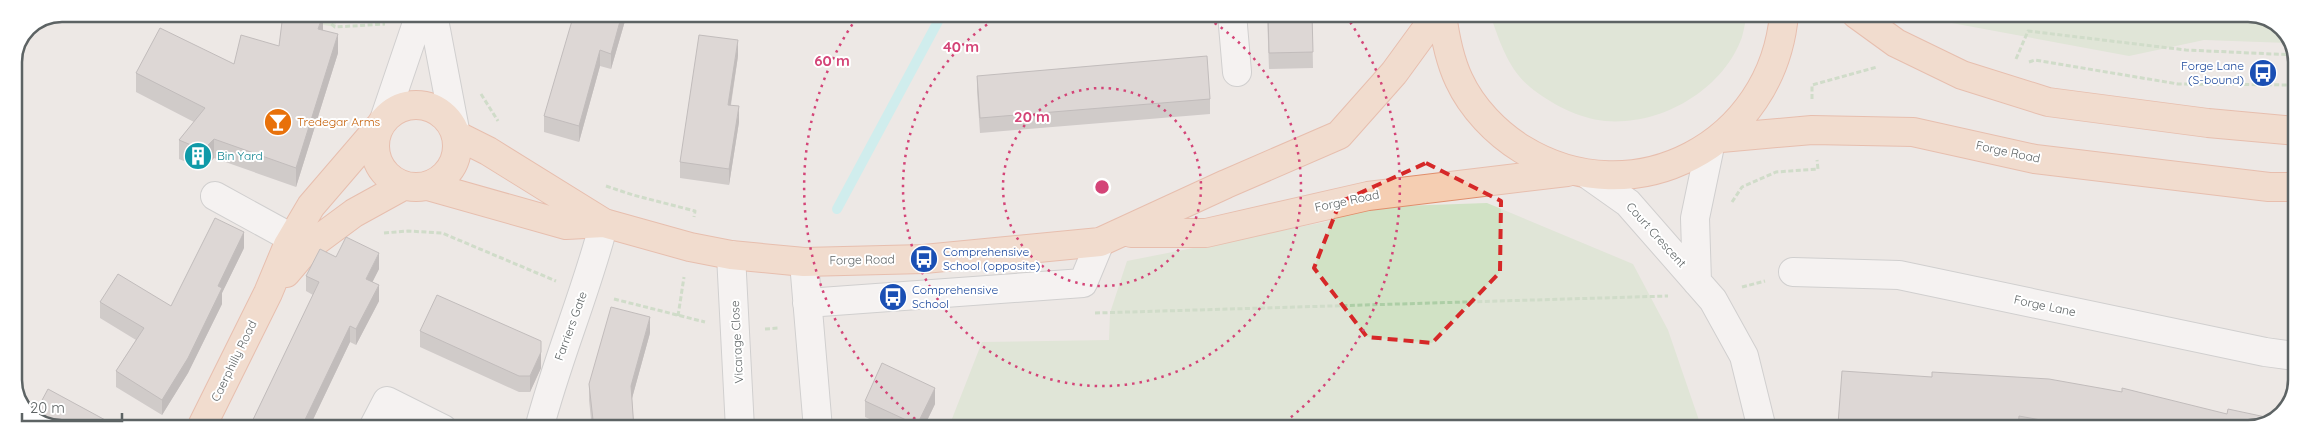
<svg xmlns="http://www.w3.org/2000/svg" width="2310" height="443" font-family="Quicksand,sans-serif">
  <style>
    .green { fill: #d1e2c5 }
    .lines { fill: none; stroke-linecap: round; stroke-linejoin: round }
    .stream { stroke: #aef4f5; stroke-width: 10 }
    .minor-casing { stroke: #aeb2b3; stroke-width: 30 }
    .major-casing { stroke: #e08d6b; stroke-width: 30 }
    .path { stroke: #adcea6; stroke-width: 3; stroke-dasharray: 5 2.5; stroke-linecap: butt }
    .minor { stroke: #fff; stroke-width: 28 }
    .major { stroke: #f5ceb2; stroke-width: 28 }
    .wall { fill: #ada8a7 }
    .shaded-wall { fill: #8d8888 }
    .building { fill: #c9c3c2; stroke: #8d8888 }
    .marked { fill: none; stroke: #d62828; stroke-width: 4; stroke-dasharray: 10 6; stroke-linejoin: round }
    .ring { fill: none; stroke: #d44477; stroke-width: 2.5; stroke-dasharray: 2.5 5 }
    .labels { text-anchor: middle; stroke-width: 4; stroke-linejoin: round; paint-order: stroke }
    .transit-label { font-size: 12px; fill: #164399; stroke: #fff; text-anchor: start }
    .food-label { font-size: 12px; fill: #c56008; stroke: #fff; text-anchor: start }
    .street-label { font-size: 12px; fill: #5d6364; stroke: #fff }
    .culture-label { font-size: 12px; fill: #0d838f; stroke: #fff; text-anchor: start }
    .rim { fill: none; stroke: #5d6364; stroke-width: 2.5 }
    .centre { fill: #d44477; stroke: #fff; stroke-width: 2.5 }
    .ring-label { font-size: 15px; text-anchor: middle; font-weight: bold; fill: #d44477; stroke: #fff; stroke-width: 4; stroke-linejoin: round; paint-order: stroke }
  </style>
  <rect width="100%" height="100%" fill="#ede8e5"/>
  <path class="green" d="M263,14H338L335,27Z
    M1490,14H1747C1745,22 1744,30 1742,37C1723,90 1661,126 1605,121C1578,118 1551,104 1530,87C1508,69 1499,40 1490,14Z
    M1933,15H2257L2284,30L2290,43L2204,40L2129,56L1941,21Z
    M1487,203L1633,264L1668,330L1702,429H948L982,342L1109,340L1110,313L1127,261L1325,222L1373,207Z"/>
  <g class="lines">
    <path class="stream" d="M837,209L942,14"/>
    <defs>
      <path id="minor" d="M433,14L456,135
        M1232,14L1237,72
        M385,117L420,14
        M1587,174L1628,203L1713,300L1744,356L1762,429
        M215,196L308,247
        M731,255L740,429
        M804,262L818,429
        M1793,272L1899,275L2265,352L2295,356
        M1697,282L1695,218L1710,146
        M807,303L1083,283L1100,242
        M373,428L387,401L443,429
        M539,429C557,359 586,293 604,223"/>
      <path id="major" d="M1442,14C1445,37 1449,59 1459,80C1472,108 1496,133 1522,149C1634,218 1773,144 1784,14
        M1856,14L1896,43L1962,75L2048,102L2208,123L2296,131
        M375 146a41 41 0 1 1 82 0a41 41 0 1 1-82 0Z
        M456,135L488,151L604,223L690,247L731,255L804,262L924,259L1100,242L1226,184L1339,135L1394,73L1437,14
        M1721,138L1812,130L1913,132L2035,159L2269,187H2296
        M428,186L566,225L604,223
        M1131,233H1206L1368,196L1567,172
        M286,273L308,247L354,213L403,186
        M201,428L268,293L288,245L311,206L378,128"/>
    </defs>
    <use href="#minor" class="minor-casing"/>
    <use href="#major" class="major-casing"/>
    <path class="path" d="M320,14L335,27L385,24
      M2016,59L2028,31L2186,50L2295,55
      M2029,62L2035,60L2178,84L2296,85
      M481,94L498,121
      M1812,99V85L1877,67
      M606,186L633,195L695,211L694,217
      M1732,202L1742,187L1776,172L1818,169L1817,160
      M384,233L408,231L442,233L556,281
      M1742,287L1765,281
      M614,299L705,322
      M1095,313L1668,296
      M678,316L684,277
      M765,329L779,328"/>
    <use href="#minor" class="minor"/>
    <use href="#major" class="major"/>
  </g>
  <path class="wall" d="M627,14L611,69L600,66L579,142L544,132V116Z
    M1267,14H1312L1313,68L1269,69Z
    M323,30L338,53L296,187L214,158L203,169L179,159V140L194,122L136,92V73L234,64L279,46Z
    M738,56L731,105L739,122L729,185L680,178V162Z
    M977,76L1210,99V114L980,133L977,91Z
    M244,248L222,293V304L188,373L162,415L116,387V371L136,340L100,318V302L171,306Z
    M336,257L379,269L372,282L379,301L356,345L350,342L309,428H249L313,295L306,291V276Z
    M420,331L541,368L530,392H519L420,347Z
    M650,333L632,398L634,429H592L589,400V384Z
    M2122,392L2248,429H1838V424Z
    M865,401L935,404L923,429H891L865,417Z"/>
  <path class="shaded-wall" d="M622,14H627L611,69V54Z
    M323,15V34L318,29Z
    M338,34V53L296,187V168Z
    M738,40V56L728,121V105Z
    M600,50V66L579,142V126Z
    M739,106V122L729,185V169Z
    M214,139V158L203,169V150Z
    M244,232V248L222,293V304L188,373L162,415V400Z
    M379,253V269L366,295V279Z
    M379,285V301L356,345V329Z
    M650,317V333L631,402V386Z
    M350,326V342L309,428H301Z
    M541,352V368L530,392V376Z
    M935,388V404L923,429H917V425Z"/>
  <path class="building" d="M283,14H318L323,15L318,29L338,34L296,168L214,139L203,150L179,140L205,108L136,73L160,28L234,64L241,35L279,46Z
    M574,14H622L611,54L600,50L579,126L544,116Z
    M1268,14H1312L1313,52L1269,53Z
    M699,35L738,40L728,105L739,106L729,169L680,162Z
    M1207,56L1210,99L980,118L977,76Z
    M215,218L244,232L218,286L222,288L188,358L162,400L116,371L144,328L100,302L118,274L171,306Z
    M346,237L379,253L366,279L379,285L356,329L350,326L301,428H249L319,282L306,276L320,249L336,257Z
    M437,295L541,341V352L530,376H519L420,331Z
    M611,307L650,317L631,386L634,429H594L589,384Z
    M882,363L935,388L917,425L865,401Z
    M1842,371L1932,377V372L2049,379L2122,392V388L2227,414L2228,409L2275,419L2248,429H2090L2019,416L2018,429H1999L1913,424V429L1838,424Z
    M48,389L120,428H53L33,417Z"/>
  <path d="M0 0H2310V443H0ZM1426,163L1501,201L1500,272L1432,343L1367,337L1314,268L1340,202Z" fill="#ede8e5" fill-opacity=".55" fill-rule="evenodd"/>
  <path class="marked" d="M1426,163L1501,201L1500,272L1432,343L1367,337L1314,268L1340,202Z"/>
  <g class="ring">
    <circle cx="1102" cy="187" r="99"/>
    <path d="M1202 15A199 199 0 1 1 1002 15"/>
    <path d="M927 428A298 298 0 0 1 858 16M1346 16A298 298 0 0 1 1277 428"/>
  </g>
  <defs>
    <symbol id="bus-disc" viewBox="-11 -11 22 22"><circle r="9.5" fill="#1a4fb4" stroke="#fff"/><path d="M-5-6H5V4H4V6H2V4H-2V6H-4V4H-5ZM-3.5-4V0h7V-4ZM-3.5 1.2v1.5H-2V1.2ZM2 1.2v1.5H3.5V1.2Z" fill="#fff"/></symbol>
    <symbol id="bar-disc" viewBox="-11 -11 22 22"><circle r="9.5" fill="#e8710a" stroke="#fff"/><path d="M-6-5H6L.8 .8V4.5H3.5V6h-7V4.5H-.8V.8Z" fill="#fff"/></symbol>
    <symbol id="building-disc" viewBox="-11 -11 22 22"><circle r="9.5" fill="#0f9aa8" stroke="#fff"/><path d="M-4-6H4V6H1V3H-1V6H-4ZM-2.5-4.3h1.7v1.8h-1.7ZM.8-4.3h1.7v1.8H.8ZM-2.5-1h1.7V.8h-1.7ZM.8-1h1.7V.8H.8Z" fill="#fff"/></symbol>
  </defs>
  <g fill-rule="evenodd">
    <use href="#bus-disc" x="2247" y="57" width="32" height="32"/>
    <use href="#bar-disc" x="262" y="106" width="32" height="32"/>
    <use href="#building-disc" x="182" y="140" width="32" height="32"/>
    <use href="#bus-disc" x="908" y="243" width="32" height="32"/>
    <use href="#bus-disc" x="877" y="281" width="32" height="32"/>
  </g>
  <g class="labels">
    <g class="transit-label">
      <text x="2244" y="70" text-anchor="end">Forge Lane<tspan x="2244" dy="14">(S-bound)</tspan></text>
      <text x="943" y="256">Comprehensive<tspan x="943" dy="14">School (opposite)</tspan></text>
      <text x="912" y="294">Comprehensive<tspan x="912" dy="14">School</tspan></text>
    </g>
    <g class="food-label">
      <text x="297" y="126">Tredegar Arms</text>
    </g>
    <g class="street-label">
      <text transform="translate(2008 152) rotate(12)" y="4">Forge Road</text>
      <text transform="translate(1347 201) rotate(-12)" y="4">Forge Road</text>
      <text transform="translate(1656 235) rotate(48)" y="4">Court Crescent</text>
      <text transform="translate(862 260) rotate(-1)" y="4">Forge Road</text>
      <text transform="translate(2045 306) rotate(12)" y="4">Forge Lane</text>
      <text transform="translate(571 326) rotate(-70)" y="4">Farriers Gate</text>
      <text transform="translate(737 342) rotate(-93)" y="4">Vicarage Close</text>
      <text transform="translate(234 361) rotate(-64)" y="4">Caerphilly Road</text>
    </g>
    <g class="culture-label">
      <text x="217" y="160">Bin Yard</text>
    </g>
  </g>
  <path d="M0 0H2310V443H0ZM62 22H2248A40 40 0 0 1 2288 62V380A40 40 0 0 1 2248 420H62A40 40 0 0 1 22 380V62A40 40 0 0 1 62 22Z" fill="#fff" fill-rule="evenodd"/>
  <path class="rim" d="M62 22H2248A40 40 0 0 1 2288 62V380A40 40 0 0 1 2248 420H62A40 40 0 0 1 22 380V62A40 40 0 0 1 62 22Z"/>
  <circle cx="1102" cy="187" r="8" class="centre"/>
  <g class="ring-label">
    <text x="961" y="52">40 m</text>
    <text x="832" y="66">60 m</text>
    <text x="1032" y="122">20 m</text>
  </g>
  <path d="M22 413v8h100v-8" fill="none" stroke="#5d6364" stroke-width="2.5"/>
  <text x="30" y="413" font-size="15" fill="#5d6364" stroke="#ffffff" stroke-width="4" paint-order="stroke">20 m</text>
</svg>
